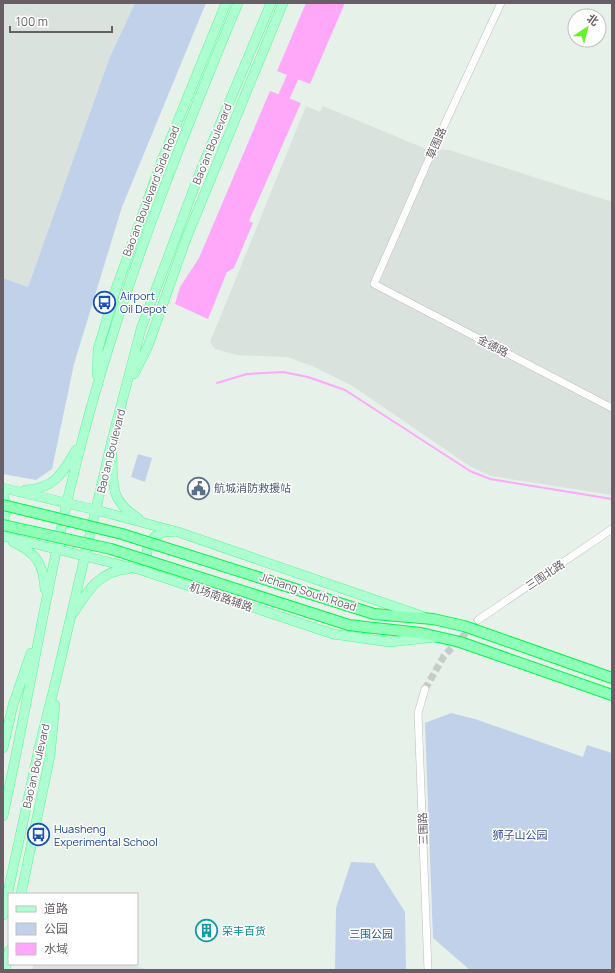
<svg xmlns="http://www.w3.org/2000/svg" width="615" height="973" font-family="Manrope,'Noto Sans SC',sans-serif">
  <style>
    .industrial { fill: #dae2dd }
    .education { fill: #d7e3dc }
    .green { fill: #c1d1ea }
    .water { fill: #ffa8fa }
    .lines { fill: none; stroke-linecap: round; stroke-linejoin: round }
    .stream { stroke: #ffa8fa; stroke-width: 2 }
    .river { stroke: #ffa8fa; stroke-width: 12 }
    .minor-tunnel { stroke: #c6ccc9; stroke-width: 7; stroke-dasharray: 7 3.5; stroke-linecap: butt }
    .minor-casing { stroke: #c2bbc0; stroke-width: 8 }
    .major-casing { stroke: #55fa8d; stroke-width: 10 }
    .highway-casing { stroke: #00f74b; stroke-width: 12 }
    .minor { stroke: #fff; stroke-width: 7 }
    .major { stroke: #adffd2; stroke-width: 9 }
    .highway { stroke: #8fffb8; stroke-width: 10 }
    .highway-bridge-casing { stroke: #00f74b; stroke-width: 12; stroke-linecap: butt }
    .highway-bridge { stroke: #8fffb8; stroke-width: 10 }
    .labels { text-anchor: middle; stroke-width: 3; stroke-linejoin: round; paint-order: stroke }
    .street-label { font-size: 11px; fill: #675e66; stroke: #fff }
    .transit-label { font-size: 11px; fill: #164399; stroke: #fff; text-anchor: start }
    .service-label { font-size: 11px; fill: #4e5e75; stroke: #fff; text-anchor: start }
    .park-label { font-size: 11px; fill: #325292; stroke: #fff }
    .culture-label { font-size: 11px; fill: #0d838f; stroke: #fff; text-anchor: start }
  </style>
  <rect width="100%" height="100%" fill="#e6f1ea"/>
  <path class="industrial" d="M3,3H135L109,59L28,287L3,278Z
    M306,106L320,112L323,106L426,149L449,150L612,202V495L491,476L471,467L351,385L312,366L287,357L237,355L215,349L210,342L213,335Z"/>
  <path class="education" d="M34,964H129L148,970H32Z"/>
  <path class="green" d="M135,3H206L122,207L74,364L52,469L36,480L3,474V278L28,287L109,59Z
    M138,454L152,458L145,482L131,477Z
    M451,713L475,719L583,757L587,745L612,753V970H470L433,938L425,723Z
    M351,862L374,863L405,912L406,970H335L336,908Z"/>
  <path class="water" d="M306,3H345L310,84L277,71Z
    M270,91L301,103L249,221L253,223L234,268L227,272L208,319L175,304L180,287L199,258Z"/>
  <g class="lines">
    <path class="stream" d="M217,383L247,374L283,372L308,377L345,390L470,471L490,479L612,499"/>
    <path class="river" d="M278,110L299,63"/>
    <path class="minor-tunnel" d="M425,689L444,656L478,620"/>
    <defs>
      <path id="minor" d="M501,3L435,145L374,284L612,408
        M478,620L612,529
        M425,689L418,713L428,970"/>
      <path id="major" d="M134,374L148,346L186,239L283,3
        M97,375L98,349L116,289L162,160L226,3
        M112,455C113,485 110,501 138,518
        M3,488L96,510L178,532L422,616
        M25,490C53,489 63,474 76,450
        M3,495L7,508L3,520
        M3,536L141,570L333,634L389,642L437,637
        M13,542C37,553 43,564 45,589
        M149,566C142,549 153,530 172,532
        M74,612C88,590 100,571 128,569
        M3,748L13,705L31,653
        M3,816C31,690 50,562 83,437C122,288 179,145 238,3
        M21,894L50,756L55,705
        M3,915L39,748L56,680L112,440L141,329L202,167L271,3
        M5,970L9,951"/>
      <path id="highway" d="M374,614L433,619L464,626L612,678
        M365,627L421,633L460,642L612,695"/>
    </defs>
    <use href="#minor" class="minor-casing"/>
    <use href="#major" class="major-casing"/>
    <use href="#highway" class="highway-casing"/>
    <use href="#minor" class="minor"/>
    <use href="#major" class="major"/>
    <use href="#highway" class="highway"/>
    <defs>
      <path id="highway-bridge" d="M3,505L122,534L374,614
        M3,525L111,549L349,625L365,627"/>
    </defs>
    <use href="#highway-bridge" class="highway-bridge-casing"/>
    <use href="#highway-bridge" class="highway-bridge"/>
  </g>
  <defs>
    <symbol id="bus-ring" viewBox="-11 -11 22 22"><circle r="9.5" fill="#fff" stroke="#1a4fb4" stroke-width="1.5"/><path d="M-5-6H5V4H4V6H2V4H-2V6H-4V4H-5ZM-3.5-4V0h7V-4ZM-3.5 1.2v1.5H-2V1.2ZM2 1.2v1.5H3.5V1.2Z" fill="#1a4fb4"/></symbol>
    <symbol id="civic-ring" viewBox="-11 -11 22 22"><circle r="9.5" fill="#fff" stroke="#5c6f8a" stroke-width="1.5"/><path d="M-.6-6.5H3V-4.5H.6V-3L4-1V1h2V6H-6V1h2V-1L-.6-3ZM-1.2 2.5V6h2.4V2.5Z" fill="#5c6f8a"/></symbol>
    <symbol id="building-ring" viewBox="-11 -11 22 22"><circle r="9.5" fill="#fff" stroke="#0f9aa8" stroke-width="1.5"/><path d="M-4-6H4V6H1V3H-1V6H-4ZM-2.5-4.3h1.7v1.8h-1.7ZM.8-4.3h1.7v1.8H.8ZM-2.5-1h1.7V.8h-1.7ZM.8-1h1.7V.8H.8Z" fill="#0f9aa8"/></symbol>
  </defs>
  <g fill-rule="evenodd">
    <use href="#bus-ring" x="92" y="290" width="25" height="25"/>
    <use href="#civic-ring" x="186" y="476" width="25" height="25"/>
    <use href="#bus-ring" x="26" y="822" width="25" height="25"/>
    <use href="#building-ring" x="194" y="918" width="25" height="25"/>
  </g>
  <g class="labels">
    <g class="street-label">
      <text transform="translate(436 143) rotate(-66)" y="4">草围路</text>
      <text transform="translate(212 144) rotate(-68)" y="4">Bao'an Boulevard</text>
      <text transform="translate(151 191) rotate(-69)" y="4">Bao'an Boulevard Side Road</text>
      <text transform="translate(493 346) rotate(27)" y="4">金德路</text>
      <text transform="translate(111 451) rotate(-76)" y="4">Bao'an Boulevard</text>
      <text transform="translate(545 575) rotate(-34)" y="4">三围北路</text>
      <text transform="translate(308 592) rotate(18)" y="4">Jichang South Road</text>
      <text transform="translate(221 597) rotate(19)" y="4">机场南路辅路</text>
      <text transform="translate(36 766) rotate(-77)" y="4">Bao'an Boulevard</text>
      <text transform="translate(423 829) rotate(-92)" y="4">三围路</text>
    </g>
    <g class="transit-label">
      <text x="120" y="300">Airport<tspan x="120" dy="13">Oil Depot</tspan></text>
      <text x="54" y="833">Huasheng<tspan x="54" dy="13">Experimental School</tspan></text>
    </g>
    <g class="service-label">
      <text x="214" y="492">航城消防救援站</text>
    </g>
    <g class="park-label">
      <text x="520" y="839">狮子山公园</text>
      <text x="371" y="938">三围公园</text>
    </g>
    <g class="culture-label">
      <text x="222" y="935">荣丰百货</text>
    </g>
  </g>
  <rect width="615" height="973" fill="none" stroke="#675e66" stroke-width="8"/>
  <rect x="8" y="893" width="130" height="72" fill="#ffffff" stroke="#c2bfc2"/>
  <rect x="16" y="906" width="20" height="6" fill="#adffd2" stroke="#c2bfc2"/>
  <text x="44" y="913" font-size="12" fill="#675e66">道路</text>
  <rect x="16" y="923" width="20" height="12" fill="#c1d1ea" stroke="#c2bfc2"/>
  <text x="44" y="933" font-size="12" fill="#675e66">公园</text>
  <rect x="16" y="943" width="20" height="12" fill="#ffa8fa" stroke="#c2bfc2"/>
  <text x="44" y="953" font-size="12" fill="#675e66">水域</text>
  <g transform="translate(587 28) rotate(35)"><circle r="19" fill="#ffffff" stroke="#c2bfc2"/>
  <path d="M0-3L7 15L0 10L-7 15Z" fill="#67f428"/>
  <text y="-6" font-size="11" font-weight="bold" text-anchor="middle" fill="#675e66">北</text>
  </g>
  <path d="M10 26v6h102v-6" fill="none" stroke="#675e66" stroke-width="2"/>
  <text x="16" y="26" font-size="12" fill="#675e66" stroke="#ffffff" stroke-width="3" paint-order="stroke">100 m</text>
</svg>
